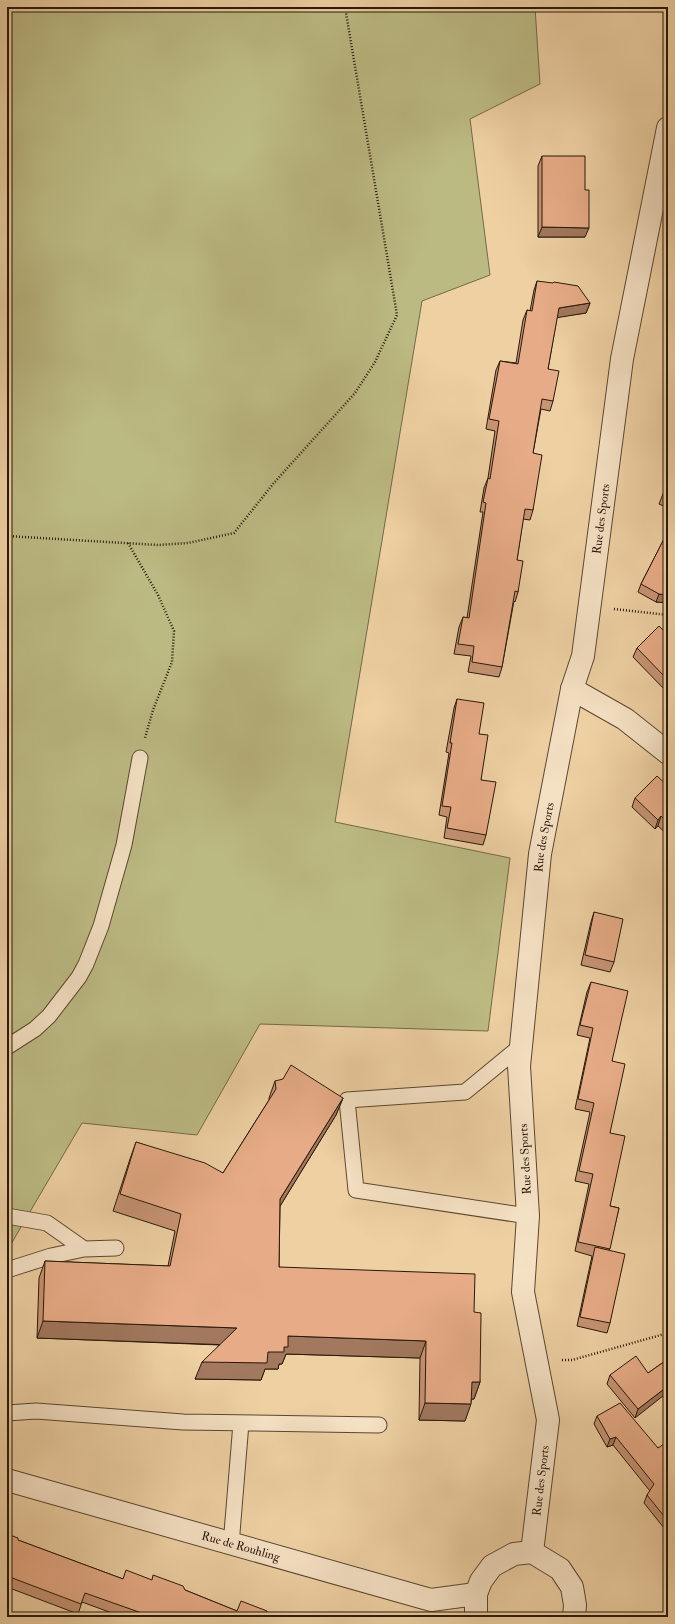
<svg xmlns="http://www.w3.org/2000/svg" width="675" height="1624" font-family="'IM FELL Double Pica',serif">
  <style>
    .green { fill: #bcba83; stroke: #726a46 }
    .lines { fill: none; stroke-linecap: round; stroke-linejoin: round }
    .service-casing { stroke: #5a4730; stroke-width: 17 }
    .minor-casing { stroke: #5a4730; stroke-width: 24 }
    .tertiary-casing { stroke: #5a4730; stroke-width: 24 }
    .path { stroke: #28190a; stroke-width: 2.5; stroke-dasharray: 1 2; stroke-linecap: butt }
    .service { stroke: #f4e0c3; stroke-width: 15 }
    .minor { stroke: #f4e0c3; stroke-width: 22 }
    .tertiary { stroke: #f4e0c3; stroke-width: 22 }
    .wall { fill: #c79474; stroke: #28190a }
    .shaded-wall { fill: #a2785e; stroke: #28190a }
    .building { fill: #e7ac87; stroke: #28190a }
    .labels { text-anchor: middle; stroke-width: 3.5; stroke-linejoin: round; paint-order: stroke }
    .street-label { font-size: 12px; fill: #28190a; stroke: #f4e0c3 }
  </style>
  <rect width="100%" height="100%" fill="#eed0a3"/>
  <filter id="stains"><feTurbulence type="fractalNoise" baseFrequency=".005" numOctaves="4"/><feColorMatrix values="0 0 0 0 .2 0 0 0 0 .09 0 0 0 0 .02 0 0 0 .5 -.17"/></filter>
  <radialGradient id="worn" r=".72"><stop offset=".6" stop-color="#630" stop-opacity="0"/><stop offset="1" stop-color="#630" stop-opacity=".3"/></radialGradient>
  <path class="green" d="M7,7H535L540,84L470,119L490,275L422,301L335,822L510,858L488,1031L260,1024L197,1135L82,1123L7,1251Z"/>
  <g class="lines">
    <defs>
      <path id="service" d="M521,1046L465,1092L347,1100L356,1190L528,1216
        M7,1047L35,1029L49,1016L79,977L86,964L101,926L124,845L140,758
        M7,1216L47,1223L84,1249
        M7,1270L51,1256L84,1249L116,1248
        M7,1413L36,1411L183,1422L379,1425
        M231,1545L241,1423"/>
      <path id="minor" d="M572,689L625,719L668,753"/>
      <g id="tertiary">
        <path id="s1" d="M7,1480L431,1600L476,1594"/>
        <path id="s2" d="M532,1552L548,1420L523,1292L528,1216L519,1066L521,1046L540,854L572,689L583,656L622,359L668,128"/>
        <path d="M476,1617V1594L481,1581L492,1566L514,1554L532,1552L560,1569L572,1587L575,1605L574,1617"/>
      </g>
    </defs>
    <use href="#service" class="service-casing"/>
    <use href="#minor" class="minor-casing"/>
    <use href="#tertiary" class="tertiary-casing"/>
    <path class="path" d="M7,536L158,545L188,543L234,533L273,484L355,393L375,362L397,315L345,7
      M128,543L158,595L174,631L172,662L153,710L145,738
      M614,609L668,615
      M562,1360H572L668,1333"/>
    <use href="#service" class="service"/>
    <use href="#minor" class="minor"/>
    <use href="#tertiary" class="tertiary"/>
  </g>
  <path class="wall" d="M542,156L585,237H538V166Z
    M537,281L590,303L586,313L557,317L548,369L553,401L550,411L541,409L533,453V510L530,520L523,519L517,560L518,592L515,602L514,601L502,667L499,677L468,672L471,656L454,654L459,627L463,617L467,618L483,512H480L484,488L488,478L495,431L486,429L496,370L500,361L516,363L523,320L527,310L530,311L534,290Z
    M668,483V508L659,504L663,494Z
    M668,531V603L656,602L638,592L641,584Z
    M668,635V686L665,690L633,657L637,648Z
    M457,699L479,734L481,780L486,835L483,845L444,838L447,817L439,815L449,753L446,752L454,708Z
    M668,786V835L658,826L655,829L632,807L635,798Z
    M594,912L614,962L610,972L581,965L591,922Z
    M591,982L612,1061L610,1133V1206L619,1208L609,1250L610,1323L607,1333L577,1326L592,1256L575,1251L589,1184L575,1181L590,1112L575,1109L590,1038L577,1035L587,992Z
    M275,1081L343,1098L336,1115L280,1206L279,1267L474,1312L480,1382L474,1399H472L465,1421L419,1420L420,1358L286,1354L282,1364H279L278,1369H265L261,1380L195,1379L219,1345L37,1338L39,1278L45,1261L168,1266L175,1231L113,1211L130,1159L136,1142L223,1173L269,1100V1098Z
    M668,1359L635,1418L607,1384L610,1375L648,1373Z
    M597,1416L658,1448L668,1449V1533L644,1503L647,1495L650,1491L613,1445L607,1447L594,1424Z
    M7,1534L18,1540L123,1579L185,1590L237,1611L265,1617H123L82,1602L78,1614L7,1587Z"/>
  <path class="shaded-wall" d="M542,227L589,228L585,237H538Z
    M590,303L586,313L555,318L559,308Z
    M659,594L668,595V603L656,602Z
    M668,680V686L665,690Z
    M661,816L658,826L655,829L658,820Z
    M343,1098L336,1115L274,1216L280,1199Z
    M43,1321L237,1328L231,1345L37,1338Z
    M288,1336L426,1341L420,1358L286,1354L282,1364H279L278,1369H265L261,1380L195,1379L202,1362L268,1352L284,1347Z
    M472,1382H480L474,1399H466Z
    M668,1386V1392L635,1418L638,1409Z
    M425,1403L471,1404L465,1421L419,1420Z
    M616,1437L613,1445L607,1447L610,1439Z"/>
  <path class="building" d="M542,156H585V190H589V228L542,227Z
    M537,281L553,283L554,282L578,286L590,303L559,308L548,369L559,371L553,401L542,399L533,453L542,455L533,510L525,509L517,560L523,561L518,592L515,591L502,667L472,662L474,646L458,644L463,617L469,618L486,503L483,502L488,478L490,479L499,421L489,419L500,361L518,364L527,310L532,311Z
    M668,483V496L663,494Z
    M668,531V595L659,594L641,584Z
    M659,626L668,635V680L637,648Z
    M457,699L484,703L479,734L488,735L481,780L496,782L486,835L447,828L451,807L442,806L452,743H450Z
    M657,776L668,786V823L661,816L658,820L635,798Z
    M594,912L623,919L614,962L585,955Z
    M591,982L628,991L612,1061L625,1064L610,1133L625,1136L610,1206L619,1208L610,1249L578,1242L593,1174L579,1171L594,1103L578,1099L593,1028L580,1025Z
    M291,1065L343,1098L280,1199L279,1267L475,1274L474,1312L481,1313L480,1382H472L471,1404L425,1403L426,1341L288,1336V1347H284V1352H268L267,1363L202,1362L237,1328L43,1321L45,1261L170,1266L181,1214L120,1194L136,1142L205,1163L223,1173L276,1089L275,1081L283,1079Z
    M595,1247L625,1254L610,1323L580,1317Z
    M636,1356L648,1373L668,1359V1386L638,1409L610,1375Z
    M620,1403L658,1448L664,1444L668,1449V1521L647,1495L654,1484L616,1437L610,1439L597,1416Z
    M7,1534L18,1538V1540L123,1579L126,1570L152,1580L153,1575L183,1586L185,1590L237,1611L241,1601L267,1611L265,1617H153L85,1593L81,1604L7,1576V1577Z"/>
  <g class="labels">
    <g class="street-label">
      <text dy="4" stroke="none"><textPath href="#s2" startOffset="1044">Rue des Sports</textPath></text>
      <text dy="4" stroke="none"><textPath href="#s2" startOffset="720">Rue des Sports</textPath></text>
      <text transform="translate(525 1159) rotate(-93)" y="4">Rue des Sports</text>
      <text dy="4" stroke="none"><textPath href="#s2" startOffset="72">Rue des Sports</textPath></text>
      <text dy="4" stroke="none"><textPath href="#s1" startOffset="243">Rue de Rouhling</textPath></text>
    </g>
  </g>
  <rect width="675" height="1624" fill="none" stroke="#eed0a3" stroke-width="24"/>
  <rect x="8" y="8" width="659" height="1608" fill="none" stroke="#28190a" stroke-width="2"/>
  <rect x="12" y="12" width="651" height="1600" fill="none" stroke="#28190a"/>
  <rect width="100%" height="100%" filter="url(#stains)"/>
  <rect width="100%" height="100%" fill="url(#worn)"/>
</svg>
